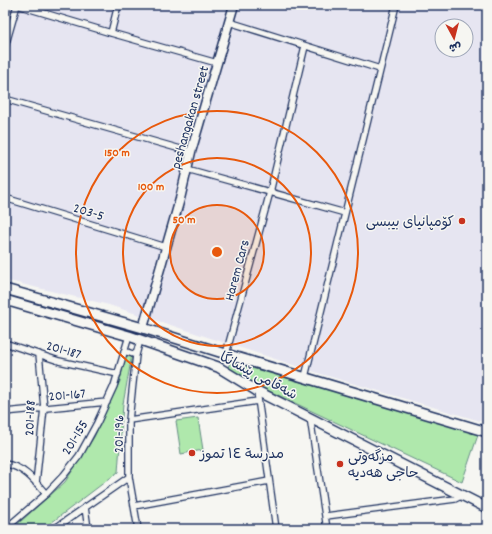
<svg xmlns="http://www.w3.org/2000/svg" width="492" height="534" font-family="Dekko,'Playpen Sans Arabic',sans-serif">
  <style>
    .built { fill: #e6e5f1; fill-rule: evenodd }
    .green { fill: #afe8ac; stroke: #658c85 }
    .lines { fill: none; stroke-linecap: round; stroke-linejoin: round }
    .street-casing { stroke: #1b2f5e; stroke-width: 8 }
    .secondary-casing { stroke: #1b2f5e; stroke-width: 11 }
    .primary-casing { stroke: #1b2f5e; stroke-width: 12 }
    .street { stroke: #f6f6f2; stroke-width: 5.5 }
    .secondary { stroke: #f6f6f2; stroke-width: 8 }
    .primary { stroke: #f6f6f2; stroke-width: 9 }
    .ring { fill: none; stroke: #e8590c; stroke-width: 2 }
    .poi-dot { fill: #c8321e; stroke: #f6f6f2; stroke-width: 1.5 }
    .labels { text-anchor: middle; stroke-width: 3; stroke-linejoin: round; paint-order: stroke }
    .street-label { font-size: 14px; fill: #1b2f5e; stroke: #f6f6f2 }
    .poi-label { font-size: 14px; fill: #1b2f5e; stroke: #f6f6f2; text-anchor: start }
    .centre { fill: #e8590c; stroke: #f6f6f2; stroke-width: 2 }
    .ring-label { font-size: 12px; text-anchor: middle; font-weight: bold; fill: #e8590c; stroke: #f6f6f2; stroke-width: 3; stroke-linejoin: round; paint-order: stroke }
  </style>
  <rect width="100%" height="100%" fill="#f6f6f2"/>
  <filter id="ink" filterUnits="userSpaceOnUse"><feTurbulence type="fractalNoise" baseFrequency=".025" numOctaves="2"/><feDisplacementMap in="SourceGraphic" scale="8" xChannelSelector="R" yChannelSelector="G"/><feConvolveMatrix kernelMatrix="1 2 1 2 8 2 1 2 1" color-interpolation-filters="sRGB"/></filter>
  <g filter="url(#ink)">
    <path class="built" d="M5,5H487V423L321,374L109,305L5,280ZM442,26H466V50H442Z"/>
    <path class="green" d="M125,355H132L123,404L118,472L43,529H12L65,482L94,437L120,381Z
      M230,362L479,432L462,482L227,371Z
      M198,418L203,450L181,454L176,421Z"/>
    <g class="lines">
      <defs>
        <path id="street" d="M229,22L380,69
          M111,33L118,5
          M5,47L17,5L111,33L217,63
          M5,99L191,152
          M187,169L345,213
          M5,198L166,247
          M5,343L59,361L118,374
          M124,351L136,355
          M226,354L270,192L305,46
          M305,377L396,5
          M257,391L276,529
          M5,412L107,402
          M310,417L327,529
          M129,420L258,401
          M5,464C23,466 35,481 46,494
          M36,483L44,408L39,354
          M134,506L269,481
          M85,507L88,529
          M326,516L455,499L461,496
          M5,529L46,494L64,475L79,456L97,423L114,386L129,336
          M54,529L129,477
          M138,529L129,477V420L136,355L140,340"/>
        <path id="secondary" d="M143,328L180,199L191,152L234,5"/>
        <path id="primary" d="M5,289L143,328L226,354L487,432
          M5,300L129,336L218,367L257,391L487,508"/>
      </defs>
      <use href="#street" class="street-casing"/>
      <use href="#secondary" class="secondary-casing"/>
      <use href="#primary" class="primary-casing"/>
      <use href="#street" class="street"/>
      <use href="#secondary" class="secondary"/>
      <use href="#primary" class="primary"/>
    </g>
  </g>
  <circle cx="217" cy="252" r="47" fill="#e8590c" fill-opacity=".12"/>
  <g class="ring">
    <circle cx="217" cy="252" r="47"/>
    <circle cx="217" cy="252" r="94"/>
    <circle cx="217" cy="252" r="141"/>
  </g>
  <g class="poi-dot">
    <circle cx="462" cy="221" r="4"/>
    <circle cx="192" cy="453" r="4"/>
    <circle cx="340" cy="464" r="4"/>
  </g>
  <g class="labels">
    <g class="street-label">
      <text transform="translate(189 117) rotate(-74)" y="5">peshangakan street</text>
      <text transform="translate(89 211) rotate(17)" y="5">203-5</text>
      <text transform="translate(236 270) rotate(-75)" y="5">Harem Cars</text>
      <text transform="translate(64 349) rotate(16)" y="5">201-187</text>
      <text transform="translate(259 375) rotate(28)" y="5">شەقامی پێشانگا</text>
      <text transform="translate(67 394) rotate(-5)" y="5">201-167</text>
      <text transform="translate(29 418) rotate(-88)" y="5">201-188</text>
      <text transform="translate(118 434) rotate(-89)" y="5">201-196</text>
      <text transform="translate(74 437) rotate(-59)" y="5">201-155</text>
    </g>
    <g class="poi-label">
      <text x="454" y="226" text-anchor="end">كۆمپانیای بیبسی</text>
      <text x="200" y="458">مدرسة ١٤ تموز</text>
      <text x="348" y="461">مزگەوتی<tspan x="348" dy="16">حاجی هەدیە</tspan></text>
    </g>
  </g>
  <circle cx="217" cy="252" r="6" class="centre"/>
  <g class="ring-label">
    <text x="117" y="156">150 m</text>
    <text x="151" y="190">100 m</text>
    <text x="184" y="223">50 m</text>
  </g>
  <rect width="492" height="534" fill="none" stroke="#f6f6f2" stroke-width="20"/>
  <rect x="10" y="10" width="472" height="514" fill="none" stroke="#1b2f5e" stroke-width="1.5" filter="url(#ink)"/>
  <g transform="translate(454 38) rotate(173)"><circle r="19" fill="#f6f6f2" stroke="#9ea6b7"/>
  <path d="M0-3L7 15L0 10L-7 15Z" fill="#c8321e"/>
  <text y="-6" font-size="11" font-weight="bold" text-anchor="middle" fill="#1b2f5e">ش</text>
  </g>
</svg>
